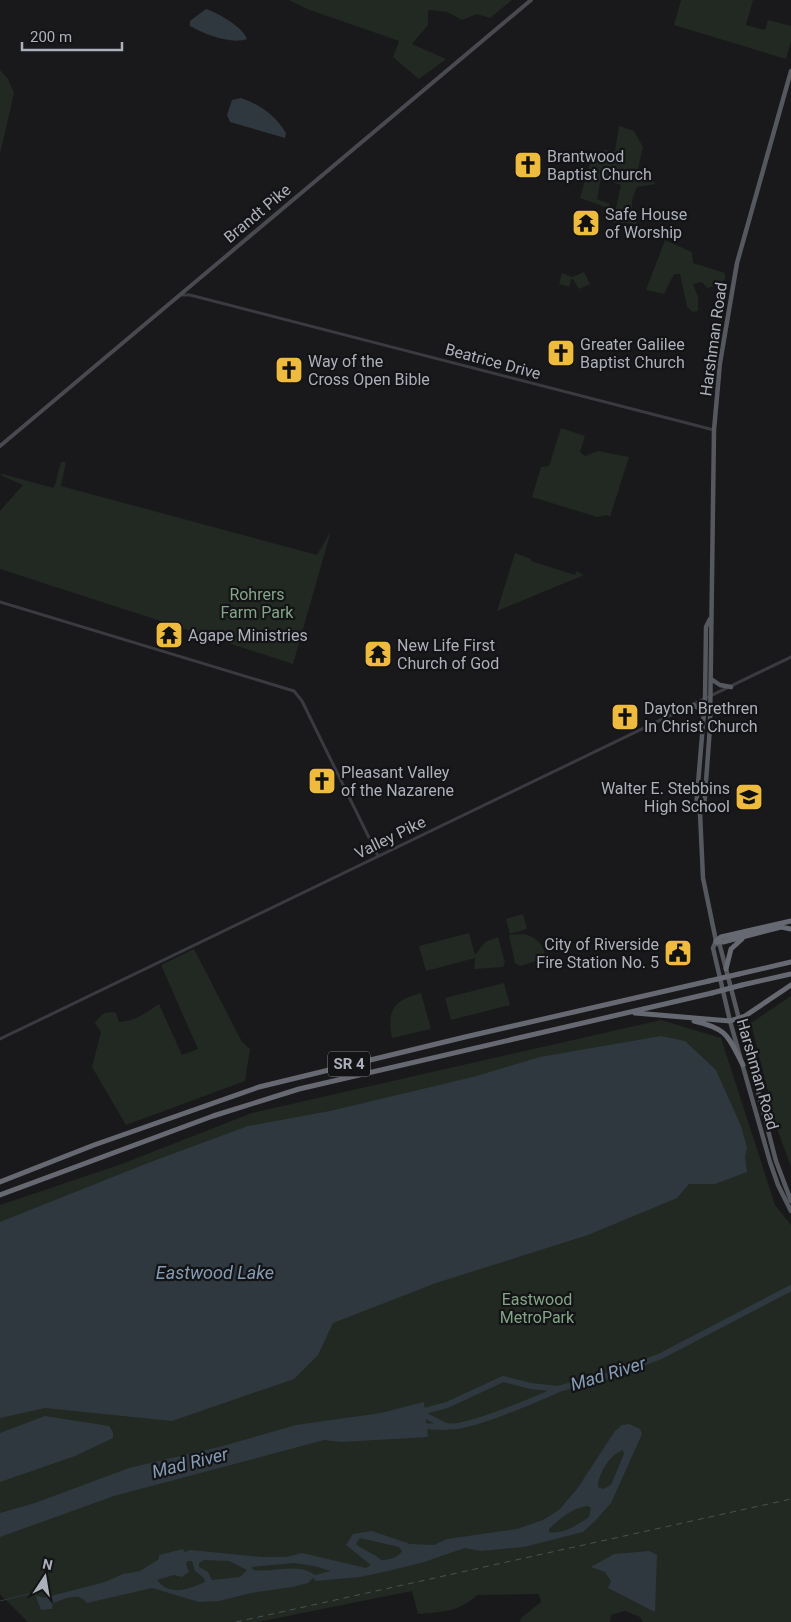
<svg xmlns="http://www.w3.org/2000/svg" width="791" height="1622" font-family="Roboto,sans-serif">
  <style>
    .green { fill: #212922 }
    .water { fill: #2f383f; fill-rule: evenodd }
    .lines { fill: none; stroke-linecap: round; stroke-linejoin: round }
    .stream { stroke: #2f383f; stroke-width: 1 }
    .river { stroke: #2f383f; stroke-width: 6 }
    .tertiary { stroke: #3a3b40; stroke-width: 3 }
    .secondary { stroke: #484a50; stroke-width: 4 }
    .primary { stroke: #56585f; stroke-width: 4.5 }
    .motorway { stroke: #666971; stroke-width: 5 }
    .rail { stroke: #4d4f55; stroke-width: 1; stroke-dasharray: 6 5; stroke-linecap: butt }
    .motorway-bridge { stroke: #666971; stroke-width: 5 }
    .labels { text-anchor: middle; stroke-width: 4.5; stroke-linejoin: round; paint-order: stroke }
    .shield { fill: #141416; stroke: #7e818a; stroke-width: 1 }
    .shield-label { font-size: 15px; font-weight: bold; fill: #acb0bb }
    .poi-label { font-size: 16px; fill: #acb0bb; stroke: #141416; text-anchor: start }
    .street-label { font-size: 16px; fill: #acb0bb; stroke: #141416 }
    .park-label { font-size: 16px; fill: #83a587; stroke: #141416 }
    .water-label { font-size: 18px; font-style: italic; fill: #849cb5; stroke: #141416 }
  </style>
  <rect width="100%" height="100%" fill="#19191b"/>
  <path class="green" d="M289,0H512L490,18L477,14L462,20L447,12L428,10V25L412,44L446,59L419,79L393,57L399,41L307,9Z
    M681,0H753L746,25L765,30L768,20L791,26V41L786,59L674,25Z
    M0,70L8,79L14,93L0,154Z
    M619,126L634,131L643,147L638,169L656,184L637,187C630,202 630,209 637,224L613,222L621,185L601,178L597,199L610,204L608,208L580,198L593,153L605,150L615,151Z
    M665,240L692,252L693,263L725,273V279L720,285L707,288L702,282L693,284L698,297V311L693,312L687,307L680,274H674L664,294L646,290Z
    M584,272L590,284L579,289L572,278L569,287L559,284L562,273L572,277Z
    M561,428L585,436L580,452L585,456L598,451L629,457L610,517L607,515L597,517L532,497L541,467L549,466Z
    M61,462H66L61,486L317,555L331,531L293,664L0,569V511L23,485L0,475L3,474L53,488L55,485Z
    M515,553L531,559V561L575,575L576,571L584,575L497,611Z
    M523,914L527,929L510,934L506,919Z
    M469,933L475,955L485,942L498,937L505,963L503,967L474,969L475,958L426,971L419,946Z
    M524,934C538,938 543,944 546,958L520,966L515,963L509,935Z
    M194,949L242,1042L250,1049L245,1081L126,1125L92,1067L101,1032L95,1023C100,1015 106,1010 116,1013L119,1022C134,1022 147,1012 159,1004L182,1055L198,1049L161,965Z
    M504,983L510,1005L451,1020L445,998Z
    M421,993L431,1029L392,1038C386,1009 395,1000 421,993Z
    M791,996V1167L777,1128L751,1023Z
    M661,1020L721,1038L775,1205L791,1225V1622H643L640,1617L625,1611L611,1615L610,1622H520L521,1618L541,1602L539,1594L477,1595C460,1612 441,1612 418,1614L412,1591L258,1622H28L0,1594V1205L119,1165L252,1113Z"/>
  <path class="water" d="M206,9C217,12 244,28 247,39C232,45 204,34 190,26V21Z
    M241,98C261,105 275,115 286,133L285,138L230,122L227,115L232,100Z
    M661,1036L685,1041L716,1070L741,1126L747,1147L745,1157L747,1172L715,1184H689L677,1198L588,1235L436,1283L333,1323L318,1355L294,1379L172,1421L45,1408L0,1418V1222L148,1163L248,1126L330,1111L473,1077L540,1057Z
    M424,1402L428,1437L341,1442L324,1440L114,1496L0,1537V1513L35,1503L129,1468L219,1447L296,1425L381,1413Z
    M45,1416L109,1426L113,1432V1438L75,1456L0,1482V1433Z
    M629,1424L640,1429L642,1434L611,1503L595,1521L583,1532L524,1547L481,1551L465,1548L421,1563L388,1571L360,1577L316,1581L313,1578L308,1583L292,1587L251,1593L219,1601L199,1602L152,1588L87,1603C78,1591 65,1599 53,1603L52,1609L41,1610L36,1597L40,1596L43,1598L105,1582L123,1574L140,1571L159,1559V1555L183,1549L184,1552L191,1550L262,1557H286L302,1553L366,1568L371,1565L346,1545L353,1534L372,1531L410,1544L434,1545L447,1539L517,1529L543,1520L559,1510L577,1489L615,1431L622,1425ZM623,1450L624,1454L611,1485L603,1489L598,1487C598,1474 610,1454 623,1450ZM588,1506L591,1508L589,1517C578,1524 563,1535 549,1532V1529C560,1519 573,1507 588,1506ZM360,1538L399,1547L402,1551C398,1558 389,1560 381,1560C374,1553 364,1551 356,1544ZM204,1560L229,1561L247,1570L240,1577L212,1580L208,1572L199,1567V1563ZM188,1561H192L195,1571L204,1578L205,1582C189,1589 170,1597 157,1580L174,1575L182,1577L189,1572L186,1564ZM294,1563L314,1566L331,1571L315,1575C297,1562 274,1573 253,1570L252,1567Z
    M649,1551L657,1555L655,1612L608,1588L611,1581L605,1572L591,1567L614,1554Z"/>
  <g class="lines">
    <path class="stream" d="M0,1601L33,1593L37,1596"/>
    <path class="river" d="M417,1413L447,1405L503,1379L531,1386L558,1389L614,1374L661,1356L791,1288
      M419,1413C428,1416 440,1424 447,1426C463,1431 539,1398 557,1390
      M419,1426L447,1427"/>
    <path class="tertiary" d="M180,295H190L714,430
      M0,602L294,691L302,701L378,856
      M0,1039L791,657"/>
    <path class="secondary" d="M0,446L531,0"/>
    <path class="primary" d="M710,619L706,627L705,700L696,808L700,813L703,878L716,941L720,946L776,1161L791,1201
      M711,679L720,685L731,687
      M693,705L704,711
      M700,813L704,809L710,727L714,430L720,363L737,263L791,71
      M716,941L713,948L730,1021L770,1162L778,1185L791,1211"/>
    <path class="motorway" d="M716,941L721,937L791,921
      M716,942H723L781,927L791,929
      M726,969L731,949L742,939
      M739,974L791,962
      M742,985L791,974
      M635,1013L730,1021L745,1016L791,985
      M694,1021C729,1029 728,1037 743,1065
      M0,1182L94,1145L259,1087L465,1037L709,981
      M0,1195L213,1116L299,1089L712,993"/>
    <path class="rail" d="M236,1622L791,1499"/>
    <path class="motorway-bridge" d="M709,981L739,974
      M712,993L742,985"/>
  </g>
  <defs>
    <symbol id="church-square" viewBox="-11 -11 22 22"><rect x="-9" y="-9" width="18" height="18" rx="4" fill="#efbb3e" stroke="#141416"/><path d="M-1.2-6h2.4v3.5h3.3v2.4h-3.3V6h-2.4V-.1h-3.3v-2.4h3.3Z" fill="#111"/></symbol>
    <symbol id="temple-square" viewBox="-11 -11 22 22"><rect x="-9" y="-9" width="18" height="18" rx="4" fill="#efbb3e" stroke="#141416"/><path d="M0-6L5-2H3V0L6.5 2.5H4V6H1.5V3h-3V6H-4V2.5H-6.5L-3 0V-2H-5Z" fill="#111"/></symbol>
    <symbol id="school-square" viewBox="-11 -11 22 22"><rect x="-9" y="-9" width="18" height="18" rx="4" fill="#efbb3e" stroke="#141416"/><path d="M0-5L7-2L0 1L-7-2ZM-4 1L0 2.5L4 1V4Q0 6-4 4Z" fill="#111"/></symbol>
    <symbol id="civic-square" viewBox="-11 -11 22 22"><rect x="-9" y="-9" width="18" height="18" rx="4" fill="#efbb3e" stroke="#141416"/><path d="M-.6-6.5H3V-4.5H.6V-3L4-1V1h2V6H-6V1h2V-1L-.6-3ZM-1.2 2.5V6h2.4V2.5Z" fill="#111"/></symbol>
  </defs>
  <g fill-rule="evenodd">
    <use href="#church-square" x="512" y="149" width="32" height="32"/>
    <use href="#temple-square" x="570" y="207" width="32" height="32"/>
    <use href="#church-square" x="545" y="337" width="32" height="32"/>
    <use href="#church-square" x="273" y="354" width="32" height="32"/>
    <use href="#temple-square" x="153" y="619" width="32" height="32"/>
    <use href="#temple-square" x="362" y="638" width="32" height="32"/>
    <use href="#church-square" x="609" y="701" width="32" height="32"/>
    <use href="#church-square" x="306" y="765" width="32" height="32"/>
    <use href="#school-square" x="733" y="781" width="32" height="32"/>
    <use href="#civic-square" x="662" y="937" width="32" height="32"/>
  </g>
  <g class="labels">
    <rect class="shield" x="328" y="1051.5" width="42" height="25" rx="4"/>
    <g class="shield-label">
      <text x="349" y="1069">SR 4</text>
    </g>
    <g class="poi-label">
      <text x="547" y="162">Brantwood<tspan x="547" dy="18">Baptist Church</tspan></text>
      <text x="605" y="220">Safe House<tspan x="605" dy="18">of Worship</tspan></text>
      <text x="580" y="350">Greater Galilee<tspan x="580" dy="18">Baptist Church</tspan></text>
      <text x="308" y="367">Way of the<tspan x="308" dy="18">Cross Open Bible</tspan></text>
      <text x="188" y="641">Agape Ministries</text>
      <text x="397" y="651">New Life First<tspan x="397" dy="18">Church of God</tspan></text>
      <text x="644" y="714">Dayton Brethren<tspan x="644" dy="18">In Christ Church</tspan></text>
      <text x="341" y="778">Pleasant Valley<tspan x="341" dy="18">of the Nazarene</tspan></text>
      <text x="730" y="794" text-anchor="end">Walter E. Stebbins<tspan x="730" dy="18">High School</tspan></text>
      <text x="659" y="950" text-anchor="end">City of Riverside<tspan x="659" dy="18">Fire Station No. 5</tspan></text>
    </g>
    <g class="street-label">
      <text transform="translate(257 213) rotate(-40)" y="6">Brandt Pike</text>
      <text transform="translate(713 339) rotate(-82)" y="6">Harshman Road</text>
      <text transform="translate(493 361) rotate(15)" y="6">Beatrice Drive</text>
      <text transform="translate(390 837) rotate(-26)" y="6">Valley Pike</text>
      <text transform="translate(758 1074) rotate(74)" y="6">Harshman Road</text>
    </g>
    <g class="park-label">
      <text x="257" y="600">Rohrers<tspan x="257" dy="18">Farm Park</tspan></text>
      <text x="537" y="1305">Eastwood<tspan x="537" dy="18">MetroPark</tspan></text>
    </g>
    <g class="water-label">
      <text x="215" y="1279">Eastwood Lake</text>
      <text transform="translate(608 1374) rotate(-17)" y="6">Mad River</text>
      <text transform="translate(190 1463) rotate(-14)" y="6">Mad River</text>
    </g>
  </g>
  <g transform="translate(45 1577) rotate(12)" stroke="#141416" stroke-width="4" paint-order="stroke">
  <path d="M0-4L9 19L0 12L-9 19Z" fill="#acb0bb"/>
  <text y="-8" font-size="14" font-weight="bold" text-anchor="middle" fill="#acb0bb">N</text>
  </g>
  <path d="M22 42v8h100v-8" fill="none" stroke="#acb0bb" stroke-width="2.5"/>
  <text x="30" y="42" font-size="15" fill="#acb0bb" stroke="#141416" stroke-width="4" paint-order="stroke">200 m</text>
</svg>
